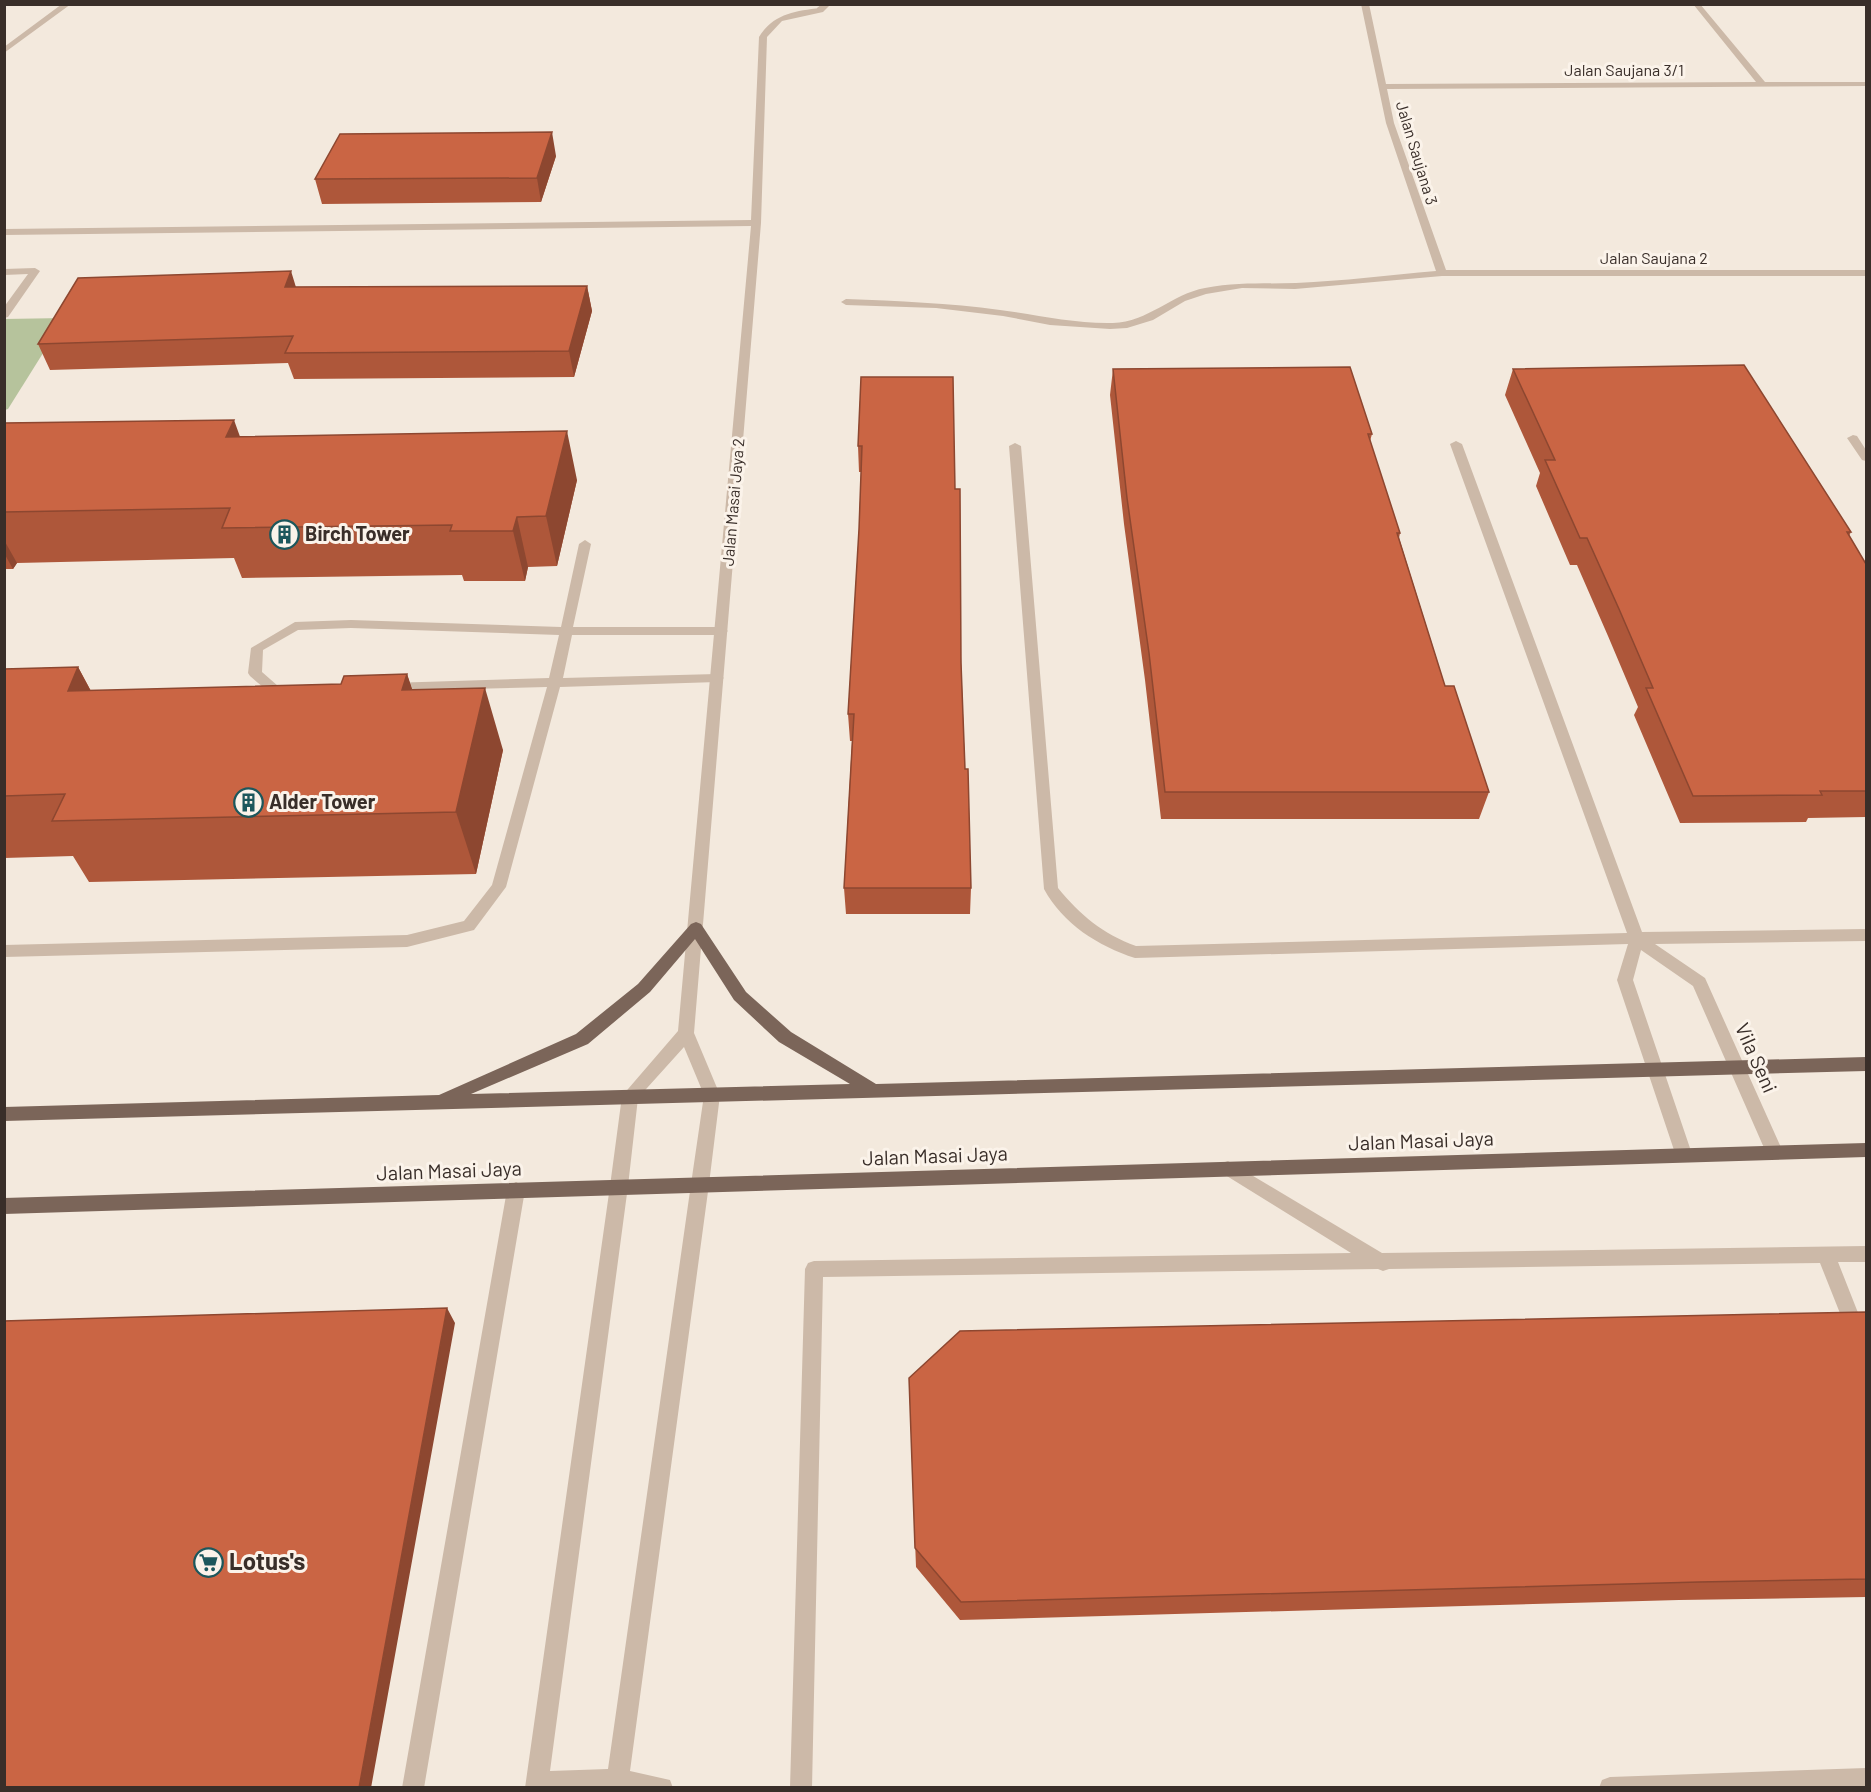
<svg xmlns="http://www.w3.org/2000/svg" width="1871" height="1792" font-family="Barlow,sans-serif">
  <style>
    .green { fill: #b6c39c }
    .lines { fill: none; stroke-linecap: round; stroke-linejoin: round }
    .service { fill: #ccb9a8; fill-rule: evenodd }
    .minor { fill: #ccb9a8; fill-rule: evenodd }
    .primary { fill: #7b6559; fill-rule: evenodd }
    .wall { fill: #ae573a }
    .shaded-wall { fill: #8d4730 }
    .building { fill: #ca6544; stroke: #8d4730; stroke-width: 1.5 }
    .labels { text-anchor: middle; stroke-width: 6; stroke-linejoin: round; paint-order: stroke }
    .far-street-label { font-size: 16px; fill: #392e29; stroke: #fbf3ea }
    .poi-label { font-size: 20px; font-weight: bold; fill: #392e29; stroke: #fbf3ea; text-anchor: start }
    .street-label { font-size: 20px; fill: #392e29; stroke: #fbf3ea }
    .near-poi-label { font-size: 24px; font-weight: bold; fill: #392e29; stroke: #fbf3ea; text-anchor: start }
  </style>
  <rect width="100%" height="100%" fill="#f3e9dd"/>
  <path class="green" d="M65,318L8,409L5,410L4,319Z"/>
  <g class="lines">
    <path class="service" d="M822,4H831L823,12H817V8Z
      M35,268L40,271L8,317L4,318V307L28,274L4,275V269Z
      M585,540L591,544L573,627H722L728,631L722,635H572L563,678L717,674L724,678L717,682L560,687L506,887L474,930L407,947L4,957V945L407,935L464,921L492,885L547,687L390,691L383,687L390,683L549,678L559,635L351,628L298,630L263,650L262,672L278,686L293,687L295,690C280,705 262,686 250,676L248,673L251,648L295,622L351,620L561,627L579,544Z
      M1228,1161L1382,1253L1866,1246V1262H1838L1866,1333V1364L1859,1361L1820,1263L1389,1269L1383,1271L1378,1269L823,1277L812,1788H790L805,1269L808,1263L814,1261L1351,1253L1222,1173L1219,1168L1222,1163Z
      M700,1176L706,1179L709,1184L630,1771L670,1780L673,1788H525L610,1186L613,1181L619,1178L625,1181L628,1186L550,1771L608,1769L691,1184L694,1179Z
      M516,1182L522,1185L525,1190L424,1788H402L507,1190L510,1185Z
      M1866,1768V1788H1599L1602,1780L1610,1777Z"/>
    <path class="minor" d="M62,4H71L4,53V47Z
      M1361,4H1369L1386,84L1756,82L1693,4H1700L1765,82H1866V86L1387,89L1394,123L1446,270H1866V276H1442L1295,289L1242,288L1206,294L1185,301L1153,320L1127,328L1110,329L1050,325L1003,316L936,308L846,305L841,302L846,299C898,301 949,303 1000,310C1038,315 1075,324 1113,323C1148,322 1172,294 1205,288C1237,282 1264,284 1296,283C1343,281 1390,275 1436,271L1386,123Z
      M820,8H823V12L782,21L767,37L761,223L694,1033L720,1095L709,1184L706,1189L700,1192L694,1189L691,1184L704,1095L684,1047L638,1098L628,1186L625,1191L619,1194L613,1191L610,1186L622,1096L678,1031L751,226L4,235V229L751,220L759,37C773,14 795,11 820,8Z
      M1853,435L1857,436L1866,450V461L1862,460L1847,438Z
      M1456,441L1462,444L1642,932L1866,929V941L1655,944L1705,978L1783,1152L1780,1157L1774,1159L1768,1157L1693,986L1641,950L1633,980L1692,1154L1689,1159L1683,1161L1677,1159L1617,980L1628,944L1135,958C1098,946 1063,924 1044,889L1009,446L1015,443L1021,446L1058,888C1080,915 1103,934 1136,946L1627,933L1450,444Z"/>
    <path class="primary" d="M696,922L701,924L746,992L791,1032L876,1084L1866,1057V1071L4,1121V1107L439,1095L576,1034L638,984L691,924ZM695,939L734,1000L779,1042L850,1084L471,1094L588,1044L650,992Z
      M1866,1143V1157L4,1214V1198Z"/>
  </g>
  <path class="wall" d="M556,156L541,202L322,204L315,179Z
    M587,286L592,311L574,377L294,379L288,363L50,370L38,344L296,287Z
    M1113,369L1372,434L1370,441L1400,533L1399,538L1445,686L1489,792L1479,819H1161L1145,680L1124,524L1110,395Z
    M1513,369L1851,532L1849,536L1866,564V817L1808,818L1806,822L1680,823L1634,715L1638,707L1608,636L1577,565H1570L1536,486L1540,473L1505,395Z
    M861,377L955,489L965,769L971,888L970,914H846L844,888L852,741H850L848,714L859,529L861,472H859L858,446Z
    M4,423L240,436L577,480L557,566L528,567L525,581H464L462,575L242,578L234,558L17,563L13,569H4Z
    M78,667L91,691L341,684L407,674L412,690L503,750L476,874L89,882L73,856L4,858V669Z
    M1866,1312V1597L1679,1600L960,1620L916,1567L909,1378Z"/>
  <path class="shaded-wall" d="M552,132L556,156L541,202L537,178Z
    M291,271L299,297L285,287Z
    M587,286L592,311L574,377L569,351Z
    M234,420L252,470L226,437Z
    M567,431L577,480L557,566L546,516Z
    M517,517L528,567L525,581L513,531Z
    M4,540L17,563L13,569L4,553Z
    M78,667L111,729L68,691Z
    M407,674L428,736L402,690Z
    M485,688L503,750L476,874L456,812Z
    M447,1308L455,1323L371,1788H359Z"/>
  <path class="building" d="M552,132L537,178L315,179L340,134Z
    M291,271L285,287L587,286L569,351L285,353L293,336L38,344L78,278Z
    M1744,365L1851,532H1847L1866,564V791H1820L1822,795L1693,796L1646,688H1653L1619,609L1587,538H1580L1545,460H1555L1513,369Z
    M1350,367L1372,434H1368L1400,533H1397L1445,686H1454L1489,792H1165L1149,653L1127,498L1113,369Z
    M861,377H953L955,489H960L961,663L965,769H968L971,888H844L854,714H848L859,529L862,446H858Z
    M234,420L226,437L567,431L546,516L517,517L513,531H450L452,525L222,528L230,508L4,512V423Z
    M78,667L68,691L341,684L344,676L407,674L402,690L485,688L456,812L52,821L65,794L4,796V669Z
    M447,1308L359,1788H4V1321Z
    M1866,1312V1579L1699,1582L961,1602L915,1548L909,1378L960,1331Z"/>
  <defs>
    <symbol id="building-ring" viewBox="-11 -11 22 22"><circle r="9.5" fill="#fbf3ea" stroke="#1c575c" stroke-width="1.5"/><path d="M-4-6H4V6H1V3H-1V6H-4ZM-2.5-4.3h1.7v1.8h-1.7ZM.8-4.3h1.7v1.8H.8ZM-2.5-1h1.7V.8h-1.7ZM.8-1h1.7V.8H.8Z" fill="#1c575c"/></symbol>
    <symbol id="supermarket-ring" viewBox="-11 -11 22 22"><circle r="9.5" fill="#fbf3ea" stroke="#1c575c" stroke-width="1.5"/><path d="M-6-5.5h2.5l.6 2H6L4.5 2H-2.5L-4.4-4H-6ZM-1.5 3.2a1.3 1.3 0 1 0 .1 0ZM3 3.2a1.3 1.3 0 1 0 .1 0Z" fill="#1c575c"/></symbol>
  </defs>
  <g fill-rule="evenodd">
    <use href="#building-ring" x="268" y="518" width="33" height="33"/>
    <use href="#building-ring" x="232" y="786" width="33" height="33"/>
    <use href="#supermarket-ring" x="192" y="1546" width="33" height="33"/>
  </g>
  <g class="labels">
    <g class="far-street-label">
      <text x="1624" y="76">Jalan Saujana 3/1</text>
      <text transform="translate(1417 153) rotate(73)" y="6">Jalan Saujana 3</text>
      <text x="1654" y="264">Jalan Saujana 2</text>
      <text transform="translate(733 502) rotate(-85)" y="6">Jalan Masai Jaya 2</text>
    </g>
    <g class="poi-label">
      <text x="305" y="541">Birch Tower</text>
      <text x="269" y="809">Alder Tower</text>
    </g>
    <g class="street-label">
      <text transform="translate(1756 1058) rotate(66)" y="7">Vila Seni</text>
      <text transform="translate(1421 1141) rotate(-2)" y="7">Jalan Masai Jaya</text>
      <text transform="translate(935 1156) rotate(-2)" y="7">Jalan Masai Jaya</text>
      <text transform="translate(449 1171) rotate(-2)" y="7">Jalan Masai Jaya</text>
    </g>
    <g class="near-poi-label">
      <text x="229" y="1570">Lotus's</text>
    </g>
  </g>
  <rect width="1871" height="1792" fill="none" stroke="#392e29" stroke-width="12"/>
</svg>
